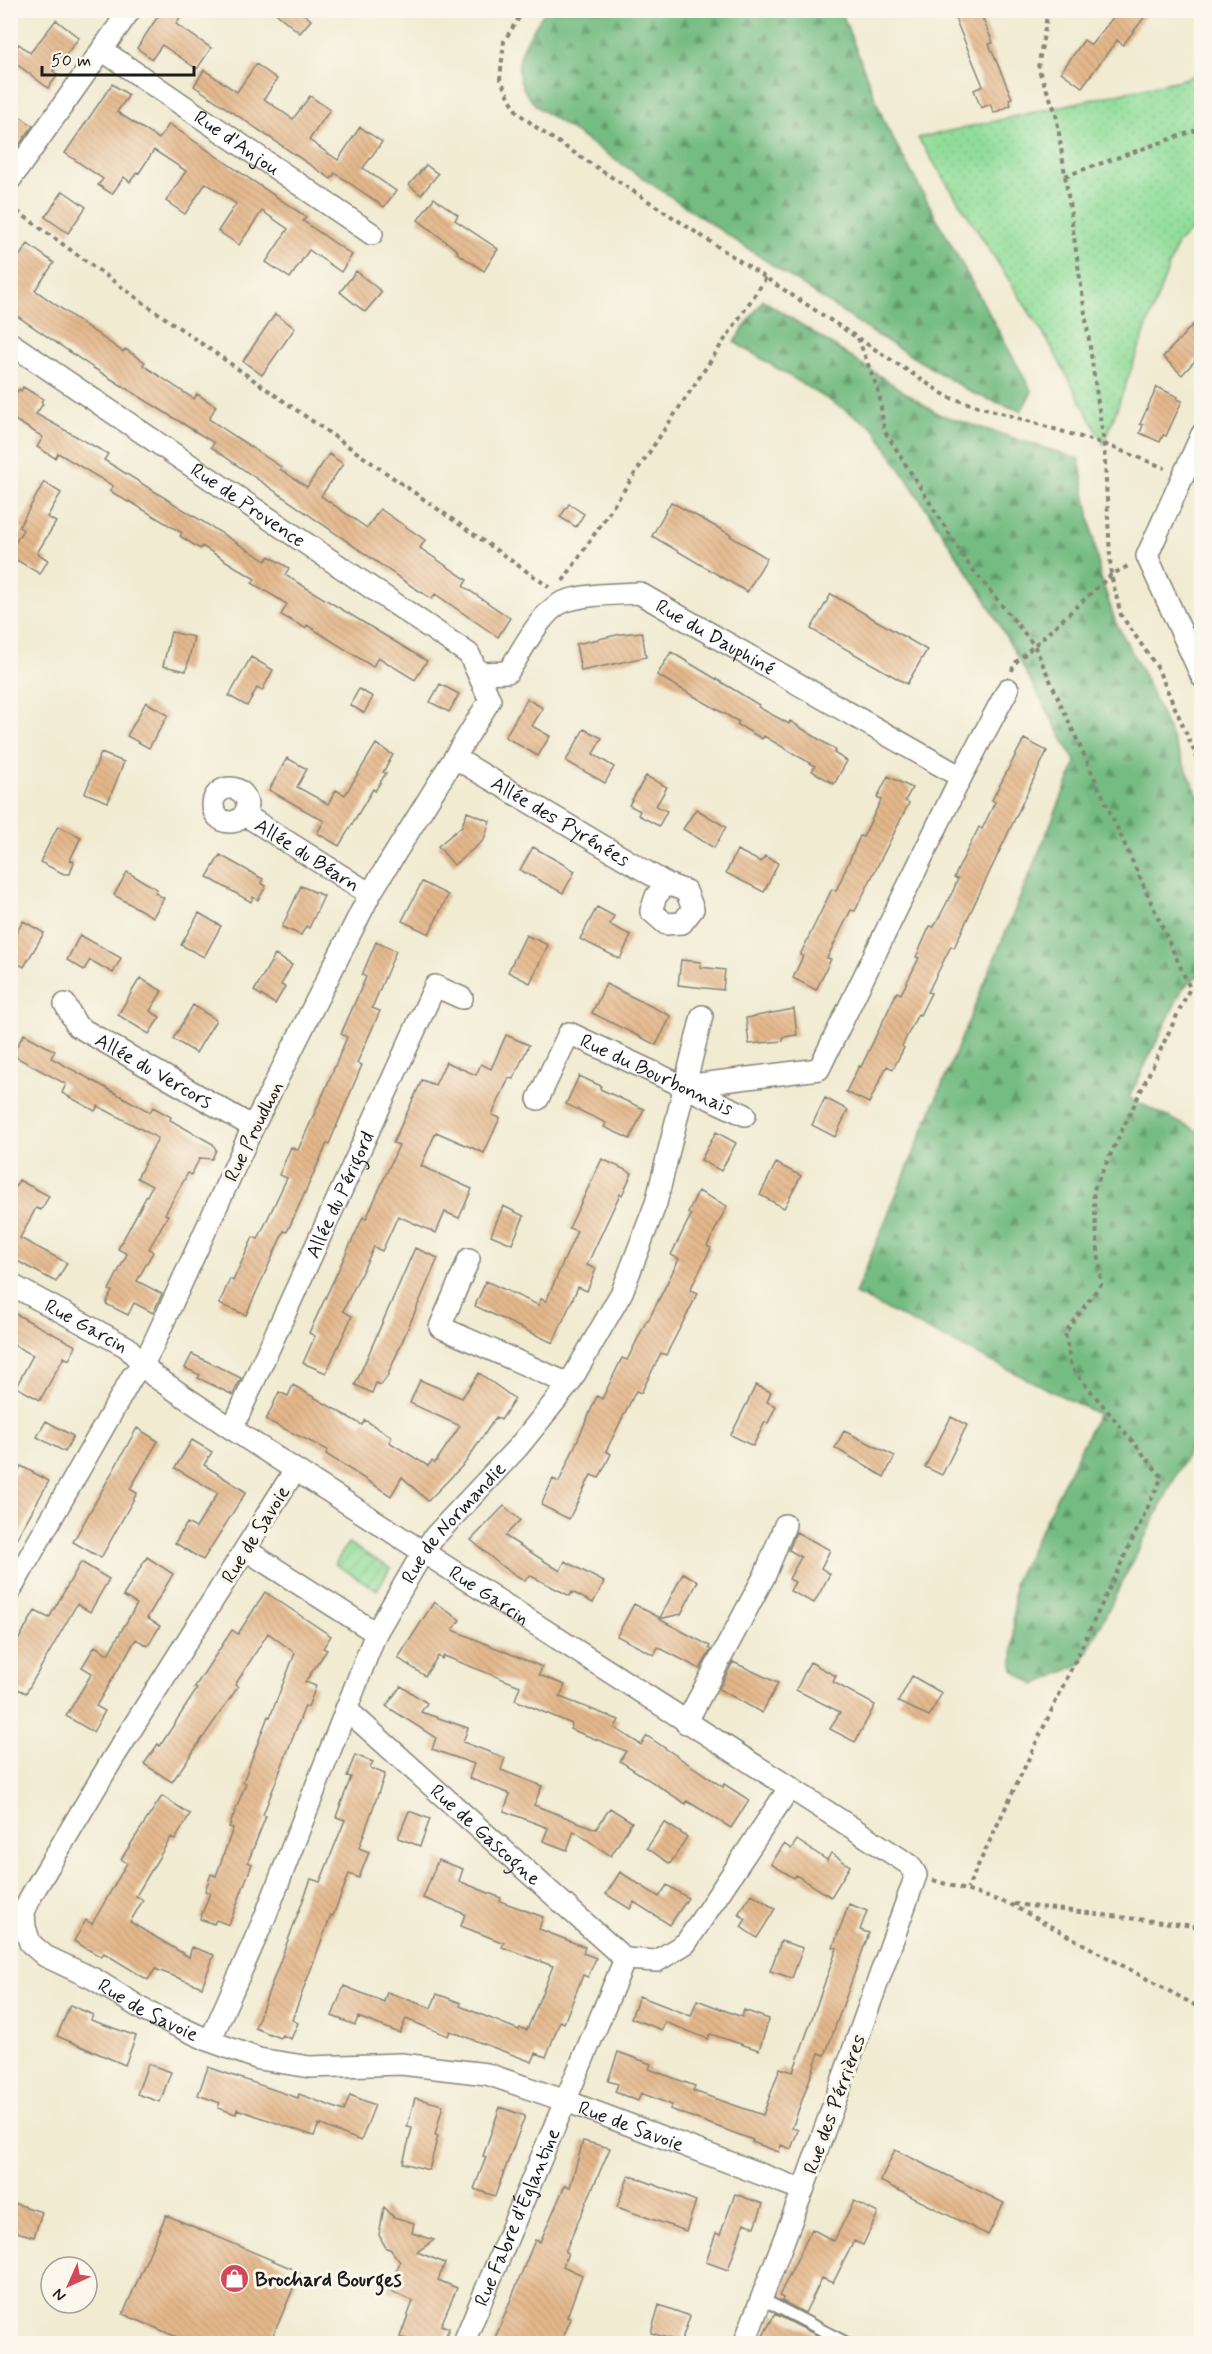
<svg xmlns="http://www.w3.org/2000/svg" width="1212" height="2354" font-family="Mynerve,sans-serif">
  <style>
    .grass { fill: url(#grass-dots); stroke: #567c5b; stroke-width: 1.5 }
    .forest { fill: url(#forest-firs); stroke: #486c4f; stroke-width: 1.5 }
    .garden { fill: url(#garden-furrows); stroke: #567c5b; stroke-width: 1.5 }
    .building { fill: url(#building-back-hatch) }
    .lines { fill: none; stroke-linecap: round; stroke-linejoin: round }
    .lane-casing { stroke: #868477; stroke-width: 14 }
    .street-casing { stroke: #868477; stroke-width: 24 }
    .path { stroke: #868477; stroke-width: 4; stroke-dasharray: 4.5 4.5; stroke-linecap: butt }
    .lane { stroke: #fff; stroke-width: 10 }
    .street { stroke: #fff; stroke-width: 21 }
    .labels { text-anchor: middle; stroke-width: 6; stroke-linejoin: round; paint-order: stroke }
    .street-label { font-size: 20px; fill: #1c1c1c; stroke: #fbf7ec }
    .poi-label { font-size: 20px; font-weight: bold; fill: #1c1c1c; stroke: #fbf7ec; text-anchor: start }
  </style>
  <defs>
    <pattern id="grass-dots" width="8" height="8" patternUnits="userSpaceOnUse" patternTransform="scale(1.5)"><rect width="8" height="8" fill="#90dd9a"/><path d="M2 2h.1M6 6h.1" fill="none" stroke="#7cbd84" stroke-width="1.8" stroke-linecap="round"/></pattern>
    <pattern id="forest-firs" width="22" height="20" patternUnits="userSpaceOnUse" patternTransform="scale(1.5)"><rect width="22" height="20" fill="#74bc82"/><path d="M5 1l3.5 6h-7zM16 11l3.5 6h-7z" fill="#5e986a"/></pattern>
    <pattern id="garden-furrows" width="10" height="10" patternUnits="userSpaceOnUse" patternTransform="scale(1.5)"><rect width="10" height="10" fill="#90dd9a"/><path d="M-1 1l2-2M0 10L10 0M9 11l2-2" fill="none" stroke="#7cbd84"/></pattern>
    <pattern id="building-back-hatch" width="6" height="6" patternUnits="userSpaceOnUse" patternTransform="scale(1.5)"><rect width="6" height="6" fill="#e4b78b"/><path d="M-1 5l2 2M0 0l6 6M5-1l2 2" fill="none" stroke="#c39d77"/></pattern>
  </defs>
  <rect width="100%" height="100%" fill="#fbf7ec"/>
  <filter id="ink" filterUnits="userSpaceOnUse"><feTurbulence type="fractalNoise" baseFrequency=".0167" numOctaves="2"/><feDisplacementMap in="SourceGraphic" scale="12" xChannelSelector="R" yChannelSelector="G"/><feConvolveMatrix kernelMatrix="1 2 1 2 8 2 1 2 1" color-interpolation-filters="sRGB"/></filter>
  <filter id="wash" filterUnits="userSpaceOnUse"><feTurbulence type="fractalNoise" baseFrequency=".008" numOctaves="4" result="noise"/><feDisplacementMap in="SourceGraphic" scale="24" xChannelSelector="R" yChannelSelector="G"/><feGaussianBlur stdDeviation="1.35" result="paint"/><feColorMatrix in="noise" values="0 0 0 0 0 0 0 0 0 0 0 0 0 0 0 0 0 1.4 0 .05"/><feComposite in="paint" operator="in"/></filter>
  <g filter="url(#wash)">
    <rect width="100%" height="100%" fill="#f1ebd2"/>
    <path class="grass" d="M1201,73V220L1177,244L1104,444L1048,341L918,138L1180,80Z"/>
    <path class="forest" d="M545,11H841L886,126L1032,392L1021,411L974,394L872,332L540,109C501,74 523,46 545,11Z
      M763,300L938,414L1079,459L1100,575L1115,621L1142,671L1201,802V973L1183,988L1129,1098L1201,1133V1426L1081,1664L1035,1685L1013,1670L1014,1583L1098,1414L855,1294L1076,763L984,597L873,427L734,342Z"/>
    <path class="garden" d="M348,1543L390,1568L377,1590L335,1564Z"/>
    <g id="blocks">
      <path class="building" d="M162,10H185L176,24L211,48L197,69L162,45L152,59L137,48Z
        M272,10H299L311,20L300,33Z
        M973,10H979L993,43L989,44L1012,98L1009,99L1011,105L994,113L990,104L981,108L974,90L983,86L955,18Z
        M1119,10H1150L1123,45L1117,40L1082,87L1061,72L1084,40L1091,45Z
        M56,20L79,38L53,71L58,75L48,88L10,59V55L19,44L30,53Z
        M256,64L277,79L264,99L293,119L310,96L330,110L309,140L338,160L360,127L382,142L363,168L396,191L384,207L335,173L331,179L194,86L204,70L237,92Z
        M112,84L129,95L117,112L159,139L169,124L306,217L303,221L352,255L341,272L309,250L290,278L266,262L288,229L262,211L239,245L218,231L236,204L206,183L185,214L166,201L186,171L154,150L139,173L137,172L130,182L124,177L112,194L98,185L103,179L65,153Z
        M10,109L33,126L10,157Z
        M426,165L438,174L421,195L409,185Z
        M63,191L86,207L68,233L45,217Z
        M434,198L458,215L455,220L498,249L484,271L457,253L458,251L418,220Z
        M28,244L54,263L35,290L123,352L125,349L145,362L143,365L194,399L197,394L216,406L209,419L281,467L280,469L307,487L329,454L343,464L321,496L367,528L380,509L425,540L420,548L467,580L463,586L510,618L498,637L435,594L432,599L413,587L211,447L214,443L92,367L10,311V269Z
        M356,271L382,292L365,312L340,292Z
        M275,314L295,328L262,375L243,361Z
        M1202,315V353L1182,375L1163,357Z
        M23,387L43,399L41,402L43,404L36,414L108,454L104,460L266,561L269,556L289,568L285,575L427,661L415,680L378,657L373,667L307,625L305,628L281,615L287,604L252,583L255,579L202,546L200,549L180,536L182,533L129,501L128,502L110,491L113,486L58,453L55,458L37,447L43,437L10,417V403L19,389L21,391Z
        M1157,387L1178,397L1177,399L1182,401L1166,436L1163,435L1160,442L1140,433L1143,425L1140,424Z
        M44,482L61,493L47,517L56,522L37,553L48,560L40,574L10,556V551L23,530L19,527Z
        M671,502L731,535L730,536L767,558L747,592L652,536Z
        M569,504L584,514L576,527L560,517Z
        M831,594L927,650L907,684L811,629Z
        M171,632L194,637L186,671L163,666Z
        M642,632L646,657L581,671L576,644L621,634Z
        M671,652L736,691L759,705L758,707L789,724L790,721L836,750L834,753L847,761L834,784L812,771L815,766L764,736L762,739L737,724L739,722L657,675Z
        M251,657L273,670L262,691L257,688L247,706L229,696Z
        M440,684L459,694L449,712L430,702Z
        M359,689L373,697L364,713L350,705Z
        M527,699L543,708L532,726L550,736L538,756L505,737Z
        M146,702L168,715L149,748L127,736Z
        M584,729L602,738L593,754L614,767L605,783L566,761Z
        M1024,739L1047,751L964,926L954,948L951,946L928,992L931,993L920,1015L918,1014L902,1046L904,1048L893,1069L887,1066L869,1103L846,1092L859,1066L861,1067L897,992L901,994L919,958L916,957L930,926L934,927L952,893L958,879L954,878L958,869L979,827L982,829L995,802L992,800Z
        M376,744L393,755L383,772L386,773L375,791L373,789L339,846L317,833L324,821L269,790L287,758L307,769L297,787L328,804L336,790L345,795Z
        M101,753L124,762L108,802L85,793Z
        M646,776L667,787L656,806L667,811L659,826L638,815L640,811L629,805Z
        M888,776L912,788L905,801L909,803L855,911L851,910L827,958L831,959L816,990L793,978L803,956L800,955L832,889L836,891L860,836L863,837L881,800L877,798Z
        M696,809L726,827L714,848L683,829Z
        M467,812L490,821L484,840L454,865L438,846L462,826Z
        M58,826L81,837L70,860L74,862L70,874H64L40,862Z
        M533,847L575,871L563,893L520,870Z
        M737,850L761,862L765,856L778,863L764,892L726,873Z
        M220,855L263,879L261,883L266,886L258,900L253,897L251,902L207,877Z
        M127,872L157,889L155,893L164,898L153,917L114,895Z
        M422,882L448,895L429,934L402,921Z
        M301,886L324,896L309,928L306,926L301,935L282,927Z
        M597,907L614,916L610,925L631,935L620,959L580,939Z
        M199,913L221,926L204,957L181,945Z
        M23,921L44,933L24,967L10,959V943Z
        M80,935L121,958L113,973L90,960L84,970L67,960Z
        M526,935L548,945L530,983L508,972Z
        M376,942L396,951L372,1008L380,1011L357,1063L362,1065L329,1144H327L287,1232L284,1231L246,1315L219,1304L230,1279L233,1281L253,1237L258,1239L287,1178L279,1175L291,1147L298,1150L325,1090L347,1037L341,1034L366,977L362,975Z
        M275,955L292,965L281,985L285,987L275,1004L254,991Z
        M681,960L701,962L700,967L725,970L723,990L678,985Z
        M140,978L162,991L150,1011L160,1017L149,1034L118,1015Z
        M606,984L671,1016L656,1045L592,1013Z
        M193,1005L216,1020L196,1053L173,1039Z
        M794,1009L797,1035L783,1037V1041L749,1044L746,1018Z
        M24,1034L55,1051L51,1058L150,1112L153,1107L171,1117L170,1120L213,1144L216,1150L212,1159L200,1158L191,1175L188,1173L165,1214L168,1215L149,1249L153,1252L137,1281L162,1294L153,1313L134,1303L128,1315L106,1304L112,1291L109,1290L127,1254L118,1249L152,1186L137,1178L158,1138L98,1106L95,1111L62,1093L66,1084L12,1055Z
        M506,1035L529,1045L513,1079L509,1078L492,1115L500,1118L484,1153L436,1132L421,1166L472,1189L459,1218L445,1212L436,1233L398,1216L382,1251L374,1247L343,1311L352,1316L326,1373L303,1363L315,1336L309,1333L363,1217L366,1219L399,1145L393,1143L422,1080L435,1085L446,1062L476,1075L481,1064L491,1069Z
        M579,1076L601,1086L600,1089L644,1109L630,1139L604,1127L606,1123L566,1104Z
        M825,1098L848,1110L835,1137L812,1125Z
        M716,1132L736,1143L721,1171L701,1160Z
        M602,1159L632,1173L622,1195L620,1194L587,1265L596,1269L587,1291L578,1287L553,1343L475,1306L486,1281L538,1305L541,1299L546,1301L577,1231L569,1228Z
        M776,1163L801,1176L784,1208L760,1195Z
        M19,1180L49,1196L41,1210L36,1208L20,1238L67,1263L56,1282L10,1257V1195Z
        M698,1191L727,1206L707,1246L711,1248L690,1290L698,1293L666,1355L661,1353L641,1393L636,1391L606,1451L611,1454L599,1478L591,1475L569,1519L541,1505L553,1479L559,1482L597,1396L602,1399L622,1358L627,1360L647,1320L648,1321L679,1259L671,1255L691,1215L688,1213Z
        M503,1206L524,1216L512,1244L491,1235Z
        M415,1248L438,1258L387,1377L381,1385L376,1383L372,1393L355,1385Z
        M10,1311L76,1346L69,1360L64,1357L40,1400L16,1387L33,1355L10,1343Z
        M192,1354L241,1378L233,1395L198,1378L200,1375L185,1368Z
        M479,1373L515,1399L501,1420L496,1417L465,1463L428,1501L402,1477L391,1496L326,1454L328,1450L266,1420L279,1392L288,1396L293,1385L362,1425L365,1420L392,1437L389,1442L428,1466L432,1461L435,1463L460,1426L410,1403L420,1380L462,1398Z
        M756,1385L771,1392L767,1402L776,1406L768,1423L765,1422L753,1446L731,1435Z
        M951,1417L967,1425L942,1475L925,1467Z
        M46,1421L73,1436L65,1452L37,1437Z
        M137,1428L158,1441L130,1489L137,1493L101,1558L73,1542Z
        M844,1431L895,1456L884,1477L835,1448Z
        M192,1440L212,1452L204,1465L246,1492L203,1560L175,1543L187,1523L196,1528L218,1493L175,1468Z
        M21,1466L49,1481L10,1550V1472L16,1475Z
        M504,1506L520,1520L505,1536L560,1571L565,1561L604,1582L593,1603L572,1592L570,1596L529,1575L525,1581L499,1564L471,1540Z
        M796,1532L830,1550L821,1568L830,1574L814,1603L790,1591L795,1582L789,1579L801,1557L789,1550Z
        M147,1557L173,1574L147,1618L160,1626L148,1646L136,1639L96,1706L105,1711L93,1732L66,1716L92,1673L82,1667L95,1646L108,1654L137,1604L123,1596Z
        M81,1562L109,1579L90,1612L77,1604L26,1693L10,1685V1654L35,1611L49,1618Z
        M683,1573L698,1581L681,1614L659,1619L710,1646L709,1648L711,1650L700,1669L658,1647L654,1655L617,1636L634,1604L660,1618Z
        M265,1592L331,1636L323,1648L327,1650L305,1682L316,1686L308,1707L305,1706L263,1815L266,1816L248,1862L252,1864L229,1925L216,1920L214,1924L200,1919L210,1893L205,1891L211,1874L216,1876L233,1828L229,1827L246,1783L243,1782L268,1716L270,1717L295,1653L268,1633L235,1685L238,1687L172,1782L144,1764L158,1744L160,1746L197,1689L194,1688L232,1630L238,1634Z
        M434,1602L460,1620L453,1630L542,1667L539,1675L565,1685L560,1697L619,1720L615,1728L641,1745L647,1736L723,1787L724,1784L749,1800L731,1828L687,1801L686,1804L620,1761L626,1751L570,1729L572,1724L515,1700L520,1686L444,1656L442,1659L438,1656L425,1676L398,1658Z
        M733,1662L778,1683L762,1713L719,1689Z
        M810,1662L836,1676L833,1682L875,1705L855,1742L830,1729L840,1712L796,1690Z
        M912,1676L942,1693L929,1716L898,1702Z
        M401,1686L427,1703L421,1712L468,1728L463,1742L505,1758L501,1770L542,1786L534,1805L596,1829L610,1808L632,1822L611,1856L574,1831L567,1850L543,1841L548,1828L504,1811L510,1794L469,1778L474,1764L432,1749L436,1738L386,1706Z
        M355,1755L373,1762L370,1768L385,1774L359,1848L369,1852L359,1878L349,1874L333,1916L331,1915L292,2020L298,2023L291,2039L282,2035L280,2038L255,2028L311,1879L320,1882L345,1820L336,1817L351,1777L347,1776Z
        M162,1796L190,1814L175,1840L171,1837L136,1896L143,1900L130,1922L189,1957L192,1947L214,1955L202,1987L155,1969L148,1980L104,1953L101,1957L74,1941L86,1920L92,1924L127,1863L121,1859Z
        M409,1811L430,1819L420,1846L398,1838Z
        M664,1822L687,1837L670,1864L647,1848Z
        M797,1840L827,1860L831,1853L850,1866L831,1897L796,1875L794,1878L771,1864L784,1844L791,1849Z
        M438,1860L463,1869L459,1881L501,1898L500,1901L543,1917L539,1929L585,1947L583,1953L596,1958L588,1977L583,1975L564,2023L560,2021L546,2057L536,2053L532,2062L450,2031L448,2036L406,2019L400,2033L358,2017L355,2025L332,2016L344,1986L384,2002L387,1992L431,2008L437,1994L461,2003L460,2006L519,2030L520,2028L527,2030L553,1966L502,1947L504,1943L461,1926L465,1914L423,1898Z
        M620,1872L659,1897L667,1885L688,1898L670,1925L634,1902L630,1909L606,1894Z
        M752,1894L775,1909L757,1938L741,1927L746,1919L738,1914Z
        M849,1904L867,1911L860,1930L869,1933L825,2055L819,2053L792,2128L798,2130L791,2149L781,2145L779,2152L752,2142L753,2140L670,2109L672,2105L641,2093L638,2101L615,2092L618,2084L608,2081L618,2052L651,2064L649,2069L695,2086L693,2091L763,2115L780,2068L793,2072L837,1948L833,1947Z
        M781,1941L803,1948L792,1978L770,1971Z
        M639,1996L691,2016L697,2000L742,2017L744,2010L769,2019L759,2050L710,2034L708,2039L665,2022L662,2030L631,2018Z
        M70,2005L93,2015L91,2020L136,2036L125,2065L57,2036Z
        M148,2064L171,2072L160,2102L137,2094Z
        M208,2067L298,2098L299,2094L344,2111L350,2095L375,2105L361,2141L319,2124L314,2136L237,2109L236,2114L218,2108L220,2103L198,2095Z
        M415,2098L443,2105L435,2135L438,2136L429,2170L403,2163L412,2128L407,2127Z
        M500,2107L525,2116L495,2196L474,2189L486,2157L483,2156Z
        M583,2141L610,2148L565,2252L568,2253L563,2266L582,2275L567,2317L571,2319L560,2343H493L535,2240L540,2242L565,2185L570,2187Z
        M895,2150L1004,2203L988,2235L880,2181Z
        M629,2175L696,2201L686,2231L617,2207Z
        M735,2194L763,2204L755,2227L744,2223L728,2270L706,2262L716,2233L720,2235Z
        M854,2201L878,2213L863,2245L854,2241L833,2283L822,2278L805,2313L782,2301L783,2298L779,2296L812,2229L834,2241Z
        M10,2202L42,2212L34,2237L10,2230Z
        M384,2207L394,2217L414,2223L412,2233L434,2240L417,2252L445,2263L438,2280L457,2288L441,2325L449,2328L443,2343H417L400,2337L413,2301L388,2290L400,2262L390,2249L386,2248L379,2235Z
        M166,2215L300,2272L270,2343H191L123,2314Z
        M659,2305L690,2316L681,2342L651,2333Z
        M775,2314L832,2343H759Z"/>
    </g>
  </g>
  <g filter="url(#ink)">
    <use href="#blocks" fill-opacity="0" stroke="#868477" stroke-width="1.5"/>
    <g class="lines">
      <defs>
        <path id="lane" d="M762,2299L849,2344"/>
        <g id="street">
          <path id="s1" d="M102,50L372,234"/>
          <path d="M10,180L130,10"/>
          <path id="s2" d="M10,343L469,654L490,700L370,894L253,1127L152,1347L143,1364L132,1377L10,1591"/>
          <path d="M1202,434L1147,556L1202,677"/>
          <path id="s3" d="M479,673L508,672C521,653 540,613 561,603C580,594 617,594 639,593L961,777L819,1069L684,1086"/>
          <path id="s4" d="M455,758L667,884L686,891L693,909L682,923L666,924L651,911L656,896L667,884"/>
          <path d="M961,777L1008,689"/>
          <circle cx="230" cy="805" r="17"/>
          <path id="s5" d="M245,815L370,894"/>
          <path id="s6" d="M65,1004L77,1026L253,1127"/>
          <path id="s7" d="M538,1099L569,1033L745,1115"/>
          <path d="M469,1259L440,1327L569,1384"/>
          <path id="s8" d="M10,1284L127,1347L154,1376L232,1429L910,1865L916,1875L803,2190L744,2344"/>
          <path id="s9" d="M232,1429L435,986L462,998"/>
          <path id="s10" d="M295,1470L112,1760L31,1896L24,1912L25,1927L30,1943L45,1956L94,1979L147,2012L210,2041L259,2059L310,2067L401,2064L487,2074L566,2101L803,2190"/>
          <path d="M246,1550L376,1633"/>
          <path id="s11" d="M346,1709L625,1959"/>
          <path d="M686,1723L765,1575L785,1525"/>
          <path id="s12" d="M210,2041L265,1917L376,1633L423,1552L435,1536L519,1446L569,1384L622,1292L656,1203L702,1016"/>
          <path id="s13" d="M463,2344L625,1959L657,1961L686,1943L790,1787"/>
        </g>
      </defs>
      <use href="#lane" class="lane-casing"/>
      <use href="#street" class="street-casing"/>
      <path class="path" d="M524,10L504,41L500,79L517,112L541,131L948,397L1104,444L1165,468
        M1048,10L1038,68L1056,113L1104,444L1111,575L1121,615L1157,667L1202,769
        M1065,176L1202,128
        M10,206L141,301L549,587
        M858,338L879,393L884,430L969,565L1034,645L1190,988L1093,1191L1101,1284L1065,1333L1071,1367L1162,1477L967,1889
        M563,581L766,278
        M1012,671L1014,664L1111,575L1130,565
        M933,1880L1010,1904L1202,2009
        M1014,1904L1202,1927"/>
      <use href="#lane" class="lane"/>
      <use href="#street" class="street"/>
    </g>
  </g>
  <defs>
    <symbol id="shop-disc" viewBox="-11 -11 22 22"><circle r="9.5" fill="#d1495b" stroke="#fbf7ec"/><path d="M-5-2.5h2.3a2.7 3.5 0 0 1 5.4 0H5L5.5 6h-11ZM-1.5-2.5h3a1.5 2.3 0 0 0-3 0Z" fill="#fff"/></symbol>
  </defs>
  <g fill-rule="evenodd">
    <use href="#shop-disc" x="218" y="2262" width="33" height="33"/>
  </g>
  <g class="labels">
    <g class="street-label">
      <text dy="7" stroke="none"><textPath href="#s1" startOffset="164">Rue d'Anjou</textPath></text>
      <text dy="7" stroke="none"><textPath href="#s2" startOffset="288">Rue de Provence</textPath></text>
      <text dy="7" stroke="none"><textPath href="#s3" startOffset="284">Rue du Dauphiné</textPath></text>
      <text dy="7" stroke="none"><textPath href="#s4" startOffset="123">Allée des Pyrénées</textPath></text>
      <text dy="7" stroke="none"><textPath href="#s5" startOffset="74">Allée du Béarn</textPath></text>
      <text dy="7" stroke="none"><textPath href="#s6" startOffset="114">Allée du Vercors</textPath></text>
      <text dy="7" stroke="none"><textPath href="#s7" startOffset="170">Rue du Bourbonnais</textPath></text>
      <text transform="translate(253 1131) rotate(-64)" y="7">Rue Proudhon</text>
      <text dy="7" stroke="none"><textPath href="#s9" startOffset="258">Allée du Périgord</textPath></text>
      <text dy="7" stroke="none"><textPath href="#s8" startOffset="87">Rue Garcin</textPath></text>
      <text dy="7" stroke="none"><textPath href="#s12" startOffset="576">Rue de Normandie</textPath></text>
      <text transform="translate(255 1534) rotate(-58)" y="7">Rue de Savoie</text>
      <text dy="7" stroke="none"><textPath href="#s8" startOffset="573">Rue Garcin</textPath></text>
      <text dy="7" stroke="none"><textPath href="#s11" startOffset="188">Rue de Gascogne</textPath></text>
      <text dy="7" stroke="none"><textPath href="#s10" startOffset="687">Rue de Savoie</textPath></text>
      <text transform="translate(834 2104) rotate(-70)" y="7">Rue des Pérrières</text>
      <text dy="7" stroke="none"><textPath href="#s10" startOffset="1191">Rue de Savoie</textPath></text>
      <text dy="7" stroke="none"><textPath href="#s13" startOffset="138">Rue Fabre d'Églantine</textPath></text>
    </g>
    <g class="poi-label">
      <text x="255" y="2286">Brochard Bourges</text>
    </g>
  </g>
  <rect width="1212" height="2354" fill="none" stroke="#fbf7ec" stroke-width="36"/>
  <g transform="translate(69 2285) rotate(225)"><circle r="28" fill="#fbf7ec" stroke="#a29f99" stroke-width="1.5"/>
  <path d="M0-4.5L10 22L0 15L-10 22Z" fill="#d1495b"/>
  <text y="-9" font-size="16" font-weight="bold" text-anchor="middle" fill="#1c1c1c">N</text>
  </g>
  <path d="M42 66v9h152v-9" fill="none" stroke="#1c1c1c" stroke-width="3"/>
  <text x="51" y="66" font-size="18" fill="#1c1c1c" stroke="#fbf7ec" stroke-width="4.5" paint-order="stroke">50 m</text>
</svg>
